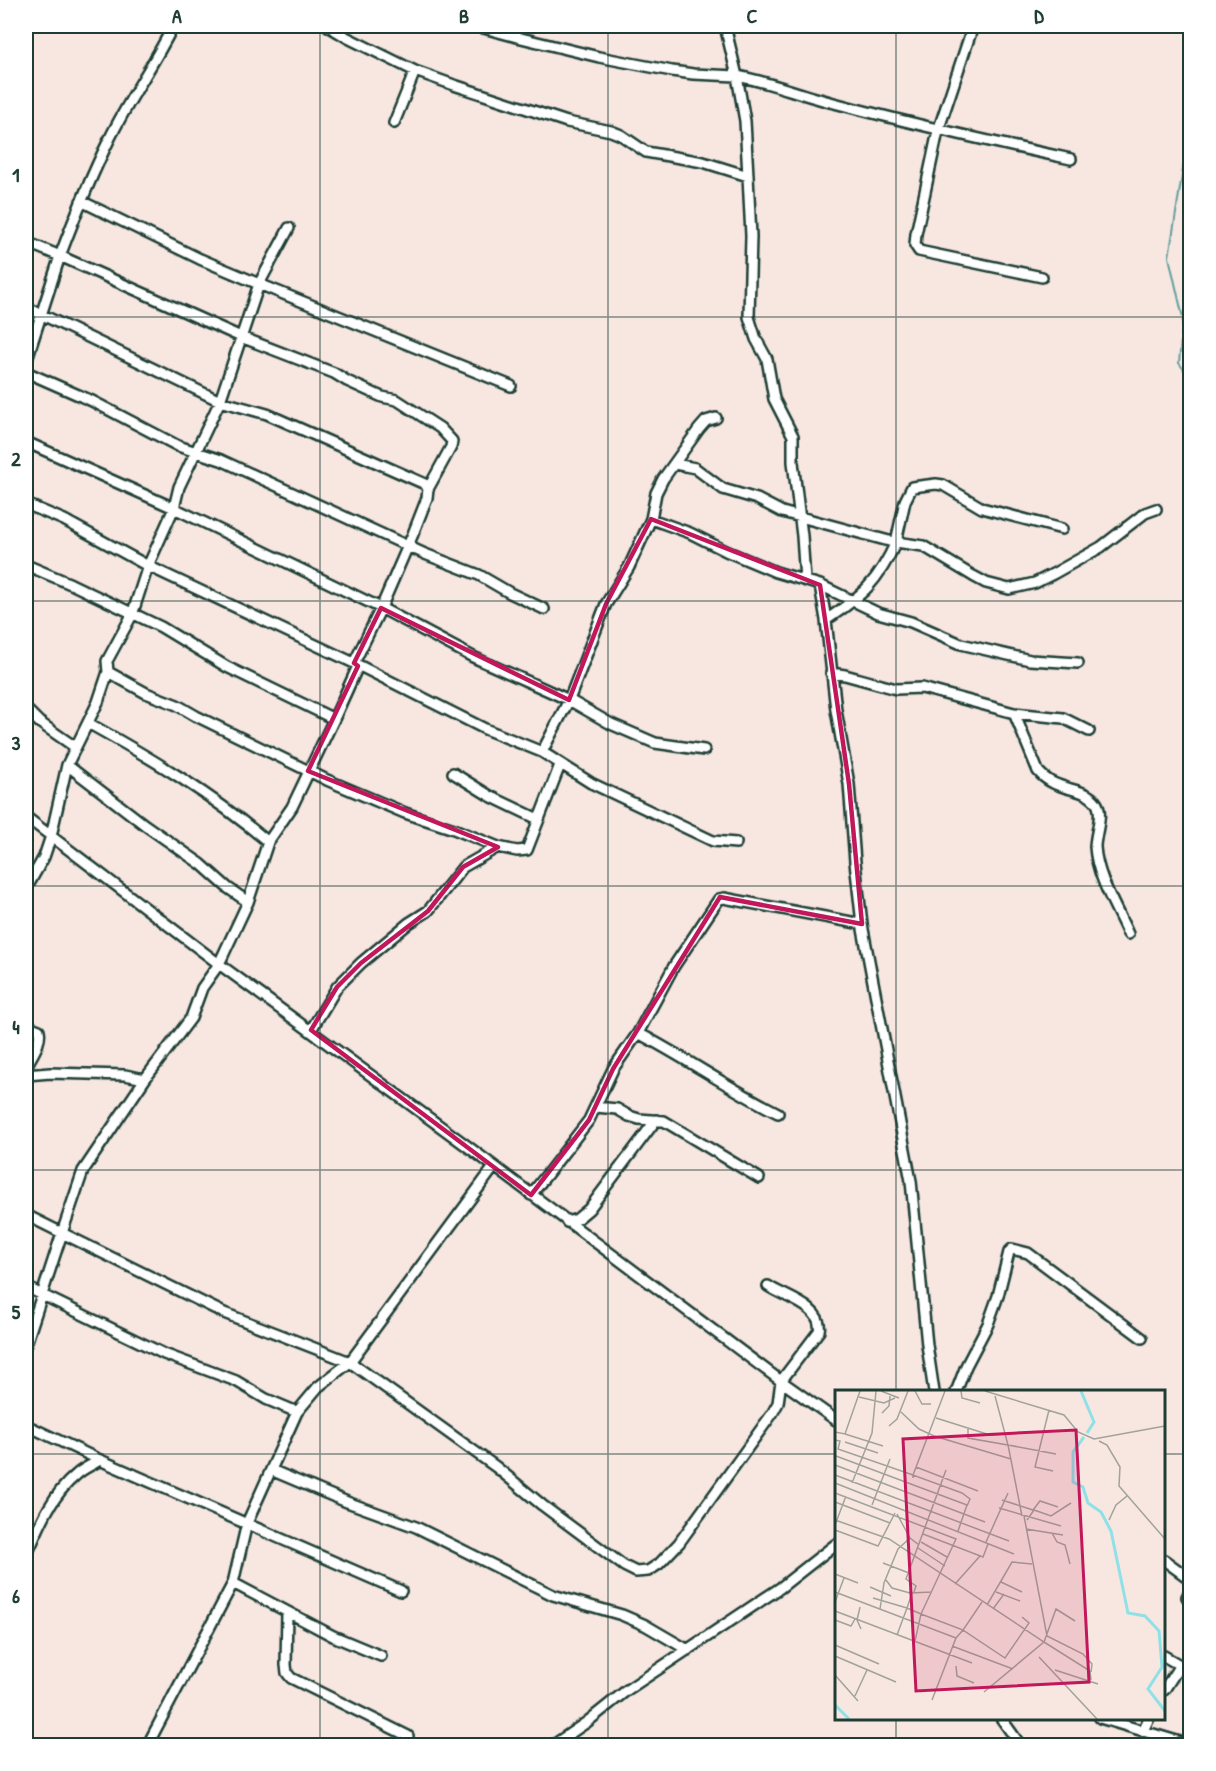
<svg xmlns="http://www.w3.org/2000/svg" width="1216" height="1771" font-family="'Patrick Hand',sans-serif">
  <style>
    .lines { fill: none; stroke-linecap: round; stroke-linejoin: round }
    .stream { stroke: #629f9f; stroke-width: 2 }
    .minor-casing { stroke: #1f3d34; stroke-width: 14 }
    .minor { stroke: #fff; stroke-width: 9 }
    .marked { fill: none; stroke: #c2185b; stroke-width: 4.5; stroke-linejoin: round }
    .grid { fill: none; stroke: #1f3d34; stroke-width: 1.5; stroke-opacity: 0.55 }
    .inset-river { fill: none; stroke: #8fe1e7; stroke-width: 3 }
    .inset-road { fill: none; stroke: #a1a39b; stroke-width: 1.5 }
    .view { fill: #c2185b; fill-opacity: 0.15; stroke: #c2185b; stroke-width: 3 }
    .inset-edge { fill: none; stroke: #1f3d34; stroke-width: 3 }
    .neatline { fill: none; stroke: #1f3d34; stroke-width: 2 }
    .grid-label { font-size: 20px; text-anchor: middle; font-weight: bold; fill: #1f3d34 }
  </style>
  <rect width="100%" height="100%" fill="#f7e7e0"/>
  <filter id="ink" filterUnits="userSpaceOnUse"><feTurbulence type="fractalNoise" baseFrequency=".0167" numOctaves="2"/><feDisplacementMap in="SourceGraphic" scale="12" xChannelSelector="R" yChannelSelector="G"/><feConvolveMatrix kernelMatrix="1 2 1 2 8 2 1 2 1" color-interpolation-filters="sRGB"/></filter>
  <g filter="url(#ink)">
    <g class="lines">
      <path class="stream" d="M1190,141L1186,150L1169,257L1183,318L1179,363L1190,378"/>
      <defs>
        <path id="minor" d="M328,26L348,38L415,71L454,85L567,122L611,131L621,135L646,152L703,162L748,176
          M476,26L517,37L599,57L672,71L693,74L737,76L725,26
          M973,26L938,131L916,234L915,245L919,251L1042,277
          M394,123L415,71
          M81,201L200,259L259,284L511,386
          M26,242L60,256C75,216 91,176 110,138C129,99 154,64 173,26
          M26,307L220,401L267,414L425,484L428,489L427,498L413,534L381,608L354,663
          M26,362L60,256L241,337L334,373L347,381L382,397L397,400L440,428L452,441L451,447L428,489
          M26,372L92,401L178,446L221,460L425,554L479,575L510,593L544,609
          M26,442L174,508L381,608L473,657L569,700L611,724L655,743L704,750
          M675,464L695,468L723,489L757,499L782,512L889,541L896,542L905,501L912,487L936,484L943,485L982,508L1062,529
          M26,504L64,520L148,566L354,663L485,729L542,752L591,783L713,841L736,843
          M651,519L690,533L726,551L776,572L820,585L878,613L911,622L961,644L1030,660L1078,663
          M26,565L71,584L161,627L227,667L334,719L292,807L268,842L248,902L219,964L202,988L191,1018L145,1079L83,1171L62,1233L224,1313L350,1362L318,1387L297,1412L247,1523L233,1583L147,1746
          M805,580L802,536L793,462V436L774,399L767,359L756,339L749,317L751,236L748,176L745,121L737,76C770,82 801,95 834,103C913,124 991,142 1071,159
          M820,585L826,620L836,710L849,784L855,862L862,924L911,1181L927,1345L934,1392
          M826,620C862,596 878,582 896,542L923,546L973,576L986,583L1009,589L1035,583L1053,574L1101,547L1145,513L1156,509
          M108,672L146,693L177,705L196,716L327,780L405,813L454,829L498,847L517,851L527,850L560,765
          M831,673L845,675L896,689L922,688L1014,713L1063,718L1089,731
          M26,709L39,722L75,747
          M1014,713L1038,771C1055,792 1082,786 1095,801C1105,812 1095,833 1095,847C1097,877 1116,907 1128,934
          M334,719L358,666
          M88,723C151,758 213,795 268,842
          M542,752L569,700L606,604L629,567L651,519L656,493L663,479L699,429L706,421L716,418
          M67,765L145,825L201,864L228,888L248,902
          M453,773L490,796L538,819
          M26,817L219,964L467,1146L781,1381L836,1420
          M26,889L44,857L51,836L67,765L98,702L108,672L107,661L132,615L148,566L174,508L179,487L220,401L259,284L289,228
          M26,1025L39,1030C42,1043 31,1056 26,1067
          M311,1030L337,987L361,963L409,923L428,911L463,867L498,847
          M638,1033C686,1058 730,1089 778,1113
          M26,1075L50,1073L125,1075L145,1079
          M596,1107L617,1109L629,1116L639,1119L664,1121L759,1178
          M494,1167L350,1362L496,1467L542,1505L624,1566L636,1572L648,1571L659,1564L679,1543L772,1414L778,1403L781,1381L819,1331C824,1307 784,1297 768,1286
          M531,1195L589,1120L613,1069L638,1033L674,966L719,899L724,898L862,924
          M26,1215L62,1233L26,1344
          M567,1222L577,1219L589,1209L656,1120
          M26,1287L164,1354L236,1381L266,1399L297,1412
          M956,1392L966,1366L988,1324L998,1296L1009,1252L1012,1249L1028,1253L1142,1338
          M26,1425L100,1460L401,1591
          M271,1470L347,1502L416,1527L553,1595L622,1615L645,1625L688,1650
          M29,1550C41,1522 52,1495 76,1475C82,1469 92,1465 100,1460
          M1164,1560L1190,1579
          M233,1583L333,1636L381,1656
          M1190,1591L1187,1597L1190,1601
          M287,1612L286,1665L287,1673L291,1678L408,1736
          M1164,1656L1190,1671
          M1164,1690L1180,1665
          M1001,1718L1021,1746
          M1100,1718L1190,1745
          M1143,1731L1149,1718
          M552,1746L587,1722L627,1690L780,1588L836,1544"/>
      </defs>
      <use href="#minor" class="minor-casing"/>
      <use href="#minor" class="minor"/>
    </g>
  </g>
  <path class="marked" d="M651,519L820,585L849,784L862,924L720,897L613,1069L589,1120L531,1195L311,1030L337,987L361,963L428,911L463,867L498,847L308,771L358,666L354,663L381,608L569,700L606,604Z"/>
  <path class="grid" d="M320,26V1746M608,26V1746M896,26V1392M26,317H1190M26,601H1190M26,886H1190M26,1170H1190M26,1454H836M1164,1454H1190M896,1718V1746"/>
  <g transform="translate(835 1390)">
    <rect width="330" height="330" fill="#f7e7e0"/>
    <path class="inset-river" d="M246,1L259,32L252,43M249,47L238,62V92L248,97L253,113L266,122L276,141L293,223L310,226L324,241L327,277L313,299L330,321M0,315L14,329"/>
    <path class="inset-road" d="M46,1L64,8M80,1L87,14H96M126,1L127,8L145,13M150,1L229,25L243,42L259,49L330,36M24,7L49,13L60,8M214,20L200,77L218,81M66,22L84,39L99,46L176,69M47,23L54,16L55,6M101,28L155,45L170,44M54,36L62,29L73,1M133,39V48L173,55L160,6M0,42L10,44L25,1M10,44L48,56M0,50L5,51L3,59L78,85L110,1M264,51L272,55L285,77L284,96L330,149M10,52L43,63M1,66L132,115L123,141M0,75L150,132M81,77L143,101M0,85L174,151M78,88V85L127,103L135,109L132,116M0,93L179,164M17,93L37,43L41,1M0,103L121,149L86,224L128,240L121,248L97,310M167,110L198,120L205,111L223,117M0,112L55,133M37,115L55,69M164,118L226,136M62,124L75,148L84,155M187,126L173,55L221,64M189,126L212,246L248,264L257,274L256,282M0,130L54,149L209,252L221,219L240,231M192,130L199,120L216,126L236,113M274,130L281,115L292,106M0,135L11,106M191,139L228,145M0,140L43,156L60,123M217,143L222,152L230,155L235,174M88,144L148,167L153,154M86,152L112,167M151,152L173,103M83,158L110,176M48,173L74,183M0,184L23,193M51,190L57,198L75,203L97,202M166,192L187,202M120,194L145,166M35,197L56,206M0,202L121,248M79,202L81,196L71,189L111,80M161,202L185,211M77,203L72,218L86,224L80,251M38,208L72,218L62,245M0,212L9,188M147,212L128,240L170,268L194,233L187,227M152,215L177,172L197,174M25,217L22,230L26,239M45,219L49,193L63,159L75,148M158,219L169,204M0,221L137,273M0,230L16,236L20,229M0,255L44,274M117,256L178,279M0,266L61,292M204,267L262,329M121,276L122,286L139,293M220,280L263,294M0,285L23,311M149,302L209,252L255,281L256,290M20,306L32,280"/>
    <path class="view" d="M241,40L254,292L81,301L68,49Z"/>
    <rect width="330" height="330" class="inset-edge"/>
  </g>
  <rect width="1216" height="1771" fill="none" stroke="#fff" stroke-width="66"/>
  <rect x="33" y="33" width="1150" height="1705" class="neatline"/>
  <g class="grid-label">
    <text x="177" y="23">A</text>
    <text x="464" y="23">B</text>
    <text x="752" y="23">C</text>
    <text x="1039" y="23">D</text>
    <text x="16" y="182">1</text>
    <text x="16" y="466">2</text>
    <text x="16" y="750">3</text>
    <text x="16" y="1034">4</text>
    <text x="16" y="1319">5</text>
    <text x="16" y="1603">6</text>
  </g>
</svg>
